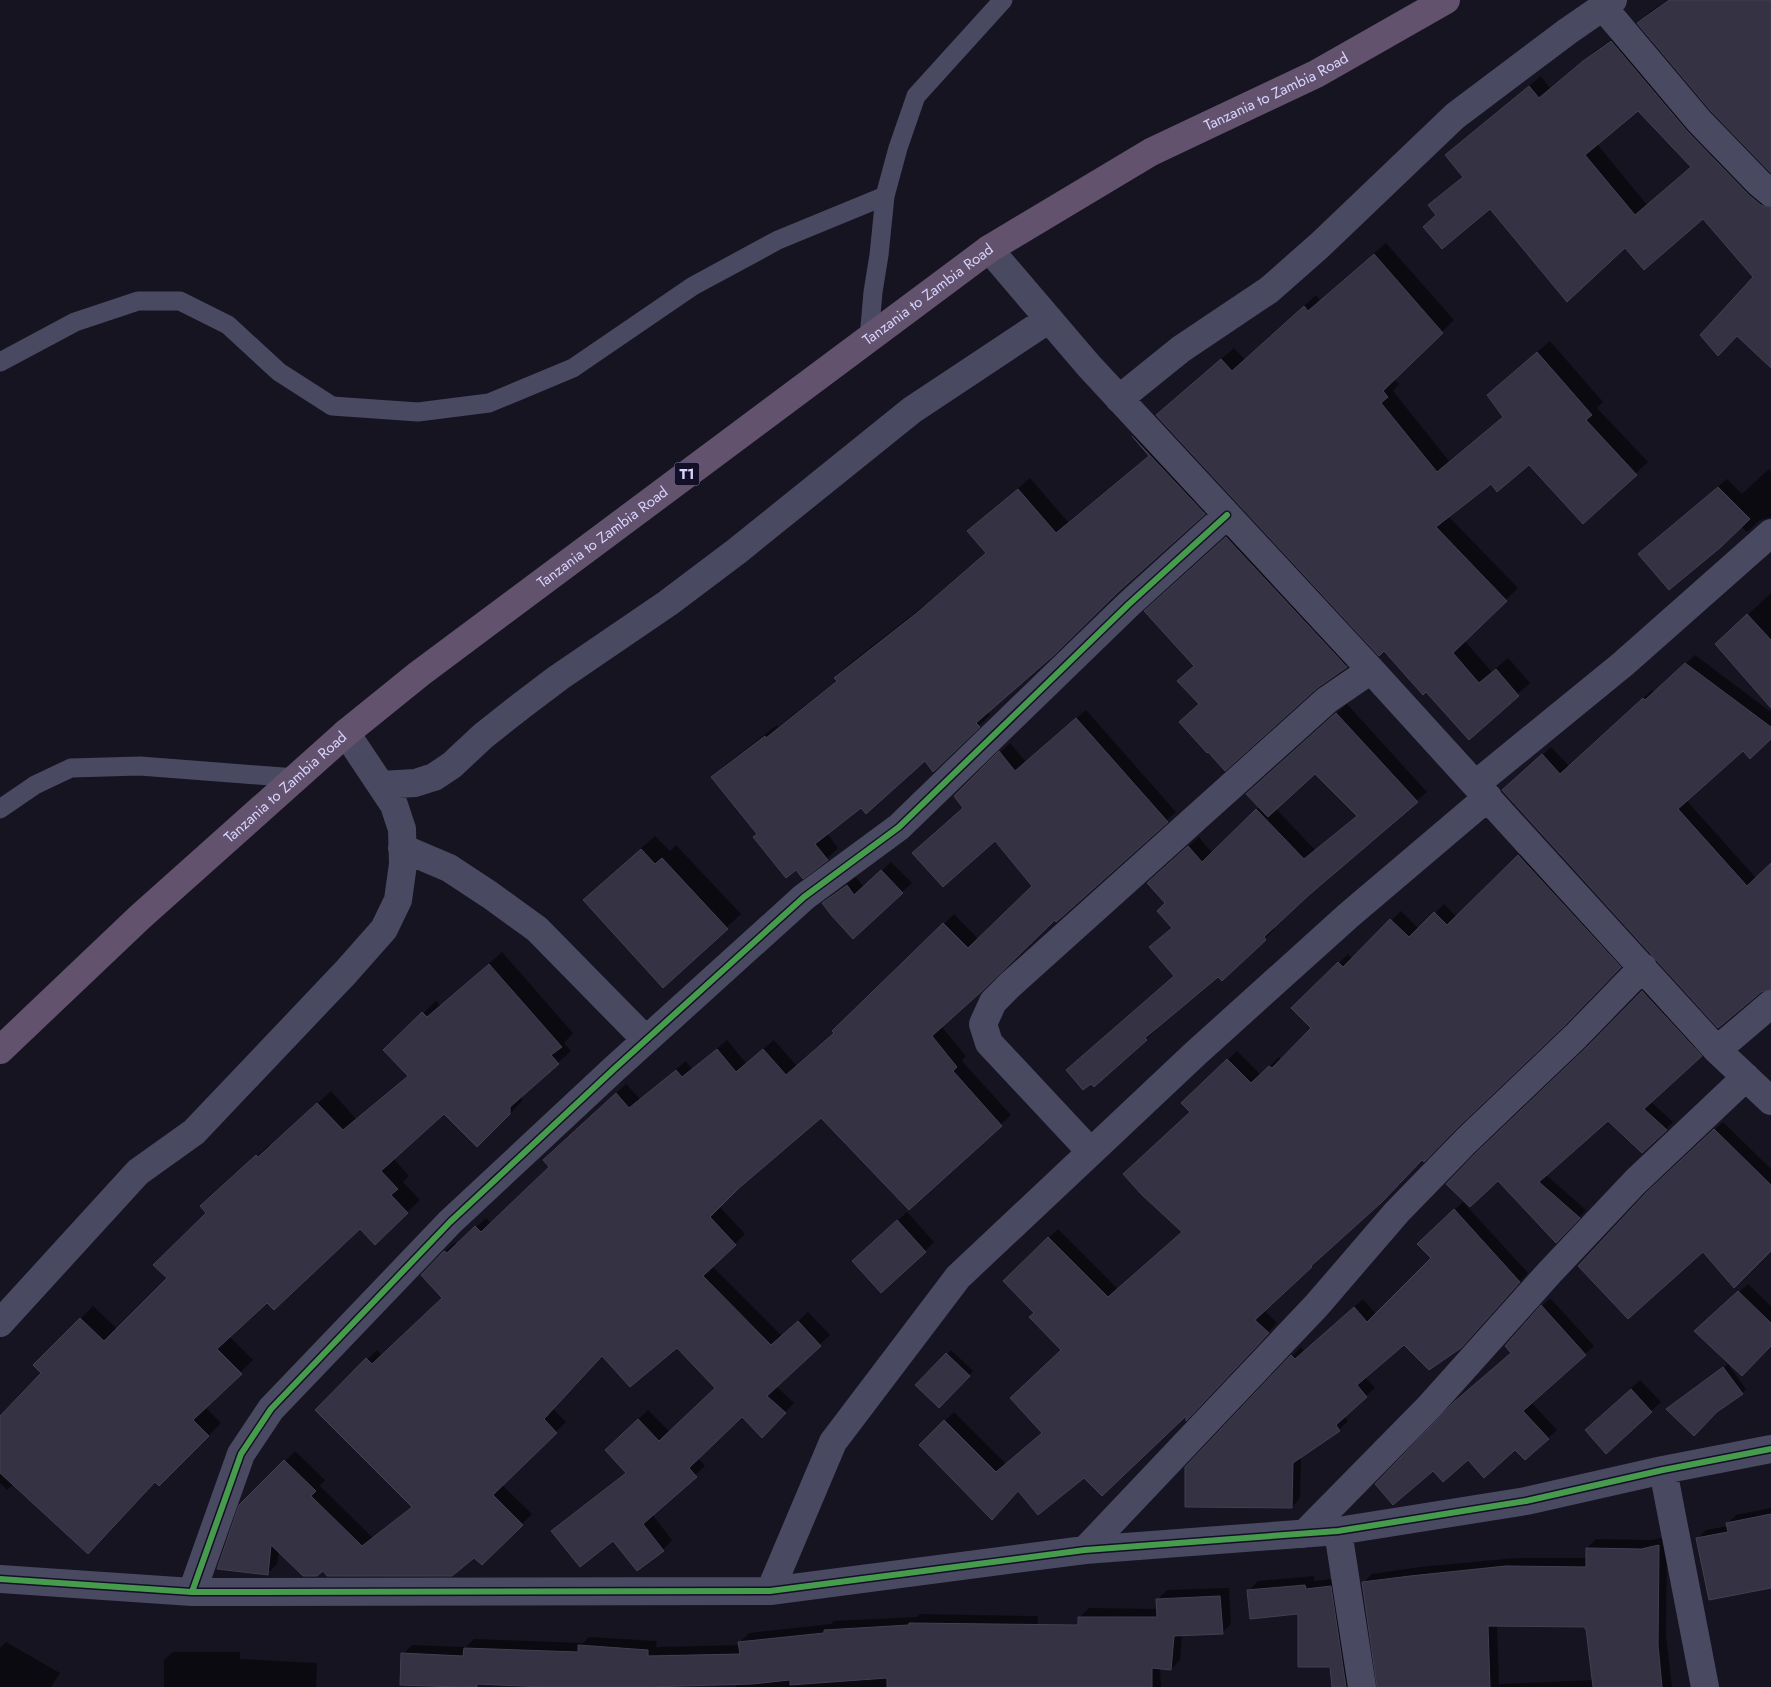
<svg xmlns="http://www.w3.org/2000/svg" width="1771" height="1687" font-family="Jost,sans-serif">
  <style>
    .shadow { fill: #0007; fill-rule: evenodd }
    .building { fill: #343243; stroke: #433f54; fill-rule: evenodd }
    .lines { fill: none; stroke-linecap: round; stroke-linejoin: round }
    .service { stroke: #4a4962; stroke-width: 19 }
    .minor { stroke: #4a4962; stroke-width: 28 }
    .trunk { stroke: #62526e; stroke-width: 28 }
    .cycleway-casing { stroke: #130f26; stroke-width: 9 }
    .cycleway { stroke: #469c4c; stroke-width: 6 }
    .labels { text-anchor: middle; stroke-width: 4; stroke-linejoin: round; paint-order: stroke }
    .shield { fill: #130f26; stroke: #9e99be; stroke-width: 1 }
    .shield-label { font-size: 14px; font-weight: bold; fill: #d9d4ff }
    .street-label { font-size: 15px; fill: #d9d4ff; stroke: #130f26 }
  </style>
  <rect width="100%" height="100%" fill="#161421"/>
  <path class="shadow" d="M1667,0H1771V171L1639,23L1650,12Z
    M1623,31L1771,193V366L1737,335L1755,277L1704,218L1625,246L1490,208L1437,214L1430,206L1464,176L1447,155L1458,144L1541,76L1550,88L1596,50ZM1638,109L1692,166L1647,205L1597,144Z
    M1386,243L1454,320L1394,379L1399,384L1393,391L1449,461L1504,416L1501,383L1550,341L1603,402L1597,408L1648,462L1583,522L1529,464L1491,483L1448,516L1518,588L1464,640L1492,672L1508,658L1530,683L1469,738L1170,403L1234,348L1245,360L1316,295L1320,300Z
    M1144,426L1216,502L987,711L990,715L934,770L925,759L827,833L838,848L827,859L796,868L758,834L713,777L725,765L777,725L778,727L837,680L835,678L847,666L931,600L987,552L969,531L1030,478L1068,522L1150,455L1133,436Z
    M1769,469L1771,472V517L1760,520L1747,532L1742,527L1669,589L1648,546L1727,479L1742,494Z
    M1240,525L1359,653L1346,666L1316,687L1180,722L1200,704L1195,665L1159,598Z
    M1771,593V706L1726,635Z
    M1695,655L1771,712V737L1743,749L1686,800L1756,878L1771,865V988L1512,782L1551,747L1569,766L1652,690L1655,692Z
    M1347,704L1427,792L1308,894L1273,927L1275,929L1265,939L1222,979L1218,975L1155,1028L1156,1030L1146,1039L1094,1086L1176,975L1151,947L1173,927L1158,873L1199,837L1212,853L1260,806L1258,784ZM1315,773L1358,815L1315,850L1276,809Z
    M1086,710L1176,812L1055,918L941,1026L966,1056L962,1061L1011,1115L909,1208L821,1116L738,1188L719,1206L745,1234L712,1266L782,1336L808,1312L830,1335L776,1386L794,1403L762,1436L742,1415L698,1458L705,1466L652,1514L672,1540L663,1550L613,1539L553,1531L562,1522L627,1472L607,1450L648,1410L670,1432L716,1388L677,1346L602,1354L553,1409L566,1422L502,1485L532,1514L482,1564L474,1556L323,1569L279,1551L277,1564L267,1574L241,1506L295,1451L325,1480L320,1486L373,1538L412,1506L316,1410L377,1350L382,1355L444,1298L422,1275L455,1242L457,1244L486,1218L492,1224L551,1167L554,1150L626,1084L640,1099L686,1061L692,1069L727,1040L746,1063L774,1040L797,1066L835,1033L834,1031L954,914L979,940L1034,886L995,839L955,796L1010,743L1026,762Z
    M655,836L670,851L676,845L741,914L663,986L598,887Z
    M1528,847L1629,957L1564,1024L1264,1310L1277,1323L1195,1410L1187,1413L1084,1476L1018,1490L920,1445L954,1412L1006,1464L1043,1433L1063,1350L1035,1312L1005,1281L1058,1229L1118,1289L1183,1231L1191,1111L1183,1103L1237,1051L1261,1075L1279,1057L1282,1060L1313,1028L1293,1008L1348,954L1353,959L1401,911L1419,929L1444,904L1457,917Z
    M891,862L912,883L853,937L824,903L833,894L856,877L864,887Z
    M502,952L573,1033L564,1043L571,1051L522,1095V1101L510,1114L444,1112L393,1158L409,1176L403,1182L420,1200L375,1243L360,1227L267,1301L229,1336L253,1360L205,1407L221,1423L159,1485L155,1481L14,1484L7,1490L0,1483V1418L42,1373L35,1365L93,1306L117,1329L168,1278L208,1213L214,1194L270,1144L271,1146L331,1091L356,1119L408,1075L397,1038L436,1001L441,1006Z
    M1650,985L1701,1041L1650,1101L1673,1122L1642,1152L1608,1120L1545,1174L1586,1210L1556,1241L1498,1179L1593,1043Z
    M1723,1122L1771,1169V1249L1656,1185Z
    M1463,1202L1528,1273L1469,1338L1404,1343L1365,1377L1375,1388L1344,1416L1348,1421L1339,1430L1301,1456L1300,1498L1292,1507V1356L1301,1347L1304,1351L1363,1299L1376,1314L1433,1258L1428,1235Z
    M907,1212L934,1242L925,1251L863,1252Z
    M1748,1284L1771,1306V1345L1705,1322Z
    M1550,1298L1594,1346L1531,1402L1557,1430L1525,1459L1512,1352L1542,1306Z
    M951,1350L973,1371L939,1406L917,1385Z
    M1728,1364L1746,1389L1742,1393L1672,1405Z
    M1640,1380L1661,1402L1607,1452L1595,1421Z
    M1771,1508V1587L1697,1539L1706,1530L1728,1526L1727,1524L1736,1515Z
    M1667,1537L1666,1635L1672,1687H1378L1363,1583L1372,1574L1420,1567L1516,1558H1587V1548L1596,1539L1651,1540ZM1497,1625L1586,1626L1588,1628L1593,1680L1499,1684Z
    M1314,1576V1581L1340,1578L1359,1687H1333L1331,1666L1300,1613L1249,1590L1258,1581Z
    M1229,1588L1231,1624L1222,1633L1182,1635L1180,1660L1171,1669L1160,1668L1161,1687H1079L1080,1617L1089,1608L1158,1609V1599L1167,1590Z
    M920,1614L1038,1616L1033,1687H736V1683L665,1684V1687H545L480,1683L477,1686L403,1654L412,1645L466,1647L474,1639L583,1643L589,1637L657,1641L656,1647L740,1645V1642L749,1633L831,1624L834,1621L917,1617Z
    M6,1642L60,1673L51,1687H0V1648Z
    M173,1652H240V1659L317,1663L316,1687H164V1660Z"/>
  <path class="building" d="M1669,0H1771V173L1711,111L1637,23Z
    M1611,41L1688,132L1749,195L1761,205L1771,208V368L1737,336L1718,356L1700,335L1753,277L1703,219L1644,270L1625,248L1567,302L1490,209L1442,249L1423,227L1436,215L1428,205L1463,177L1445,155L1529,86L1539,98L1583,61ZM1638,111L1691,167L1635,215L1585,155Z
    M1374,254L1443,333L1383,391L1388,397L1381,403L1437,472L1503,417L1487,395L1537,352L1592,415L1586,420L1637,475L1583,524L1529,465L1497,492L1491,484L1436,527L1507,601L1453,653L1479,683L1496,669L1519,696L1469,740L1426,692L1423,695L1384,651L1379,656L1156,415L1221,359L1232,371L1304,306L1308,311Z
    M1132,436L1205,514L1118,592L1054,655L976,723L980,727L933,772L925,761L866,814L861,808L815,844L828,860L803,879L796,870L786,878L753,837L757,834L711,777L765,736L766,738L837,681L834,678L918,612L986,553L967,531L1018,489L1056,533L1149,456Z
    M1718,487L1750,519L1721,547L1669,590L1638,554Z
    M1226,537L1347,667L1317,688L1225,771L1208,752L1207,753L1179,722L1199,704L1177,681L1194,666L1144,611Z
    M1747,614L1771,640V708L1715,644Z
    M1685,663L1771,727V739L1750,759L1743,751L1678,809L1747,886L1771,863V989L1761,992L1718,1028L1502,790L1542,754L1560,774L1643,698L1645,700Z
    M1336,713L1418,802L1309,895L1264,937L1266,940L1222,981L1218,977L1145,1038L1147,1040L1094,1087L1091,1084L1083,1090L1066,1070L1174,976L1149,947L1172,928L1157,911L1165,903L1147,883L1188,846L1202,862L1256,809L1304,859L1357,816L1315,774L1268,817L1246,794Z
    M1076,718L1168,822L1056,922L1055,920L982,991L932,1036L957,1067L953,1071L1002,1126L909,1210L821,1118L738,1189L710,1217L736,1245L703,1276L771,1345L798,1321L821,1346L767,1396L786,1413L762,1438L742,1417L689,1468L697,1477L643,1524L664,1551L637,1571L613,1541L580,1567L551,1531L626,1473L605,1450L638,1419L659,1441L715,1388L677,1348L630,1387L602,1356L544,1419L557,1433L493,1495L523,1525L482,1565L474,1558L452,1576H327L323,1571L317,1576H303L271,1545L268,1575L217,1569L239,1505L284,1460L316,1491L311,1496L362,1546L412,1507L315,1410L366,1358L372,1364L442,1298L421,1275L444,1251L447,1253L475,1226L481,1232L549,1167L543,1160L616,1093L629,1108L676,1070L682,1077L717,1049L736,1072L763,1049L786,1075L834,1033L832,1031L943,923L968,948L1032,886L995,841L943,887L912,853L963,808L954,796L999,751L1015,771Z
    M641,849L655,864L662,858L728,929L663,988L583,900Z
    M1518,855L1621,967L1565,1025L1455,1130L1424,1162L1422,1160L1382,1202L1311,1266L1312,1267L1255,1320L1269,1333L1186,1421V1416L1102,1496L1084,1478L1038,1515L1018,1491L992,1520L919,1445L944,1420L996,1472L1042,1433L1010,1398L1061,1350L1029,1317L1034,1313L1003,1281L1048,1237L1108,1297L1182,1232L1142,1195L1123,1174L1190,1112L1181,1103L1227,1059L1251,1083L1269,1066L1272,1068L1311,1028L1291,1008L1338,962L1343,967L1390,919L1409,937L1434,912L1447,925Z
    M881,870L903,893L853,939L832,916L822,903L847,885L854,895Z
    M489,964L562,1047L551,1055L559,1064L510,1107V1114L477,1147L444,1114L381,1171L398,1189L391,1195L408,1213L375,1245L360,1229L274,1310L267,1303L217,1349L242,1374L193,1420L209,1436L159,1486L155,1482L88,1554L0,1473V1416L41,1373L33,1365L80,1318L104,1341L167,1278L153,1265L206,1213L200,1206L256,1155L258,1157L317,1103L343,1130L408,1076L383,1050L422,1012L427,1017Z
    M1642,991L1702,1056L1644,1109L1667,1130L1642,1153L1608,1121L1539,1182L1580,1218L1556,1243L1498,1181L1470,1207L1446,1184L1477,1152L1587,1047Z
    M1714,1129L1771,1185V1251L1734,1288L1703,1252L1628,1319L1578,1266L1646,1193Z
    M1454,1209L1520,1282L1461,1348L1429,1370L1404,1345L1357,1385L1367,1397L1336,1425L1340,1431L1293,1463L1292,1508L1185,1507V1467L1291,1355L1295,1359L1354,1307L1367,1322L1431,1258L1417,1244Z
    M897,1220L926,1252L881,1293L852,1261Z
    M1738,1291L1771,1323V1346L1742,1376L1694,1331Z
    M1541,1305L1586,1355L1523,1411L1549,1439L1525,1460L1515,1450L1484,1478L1468,1460L1443,1482L1433,1471L1393,1505L1375,1484L1454,1402L1511,1353L1505,1346Z
    M946,1353L970,1376L939,1408L915,1385Z
    M1723,1367L1743,1394L1717,1412L1694,1436L1666,1409Z
    M1631,1389L1652,1412L1606,1454L1585,1430Z
    M1771,1514V1588L1709,1600L1696,1538L1728,1532L1726,1523Z
    M1659,1545L1658,1645L1662,1687H1593L1586,1629H1585V1627L1488,1626L1490,1687H1377L1362,1582L1410,1576L1506,1566L1586,1567V1548L1641,1549Z
    M1305,1585L1306,1589L1331,1586L1346,1687H1332L1330,1667H1298V1614L1250,1619L1247,1590Z
    M1220,1596L1223,1634L1174,1636L1171,1670L1152,1668V1687H887V1678L790,1685V1680L752,1684L646,1687H545L477,1684V1687H460L400,1685L401,1653L463,1656L464,1648L578,1652V1645L648,1650V1656L740,1654L738,1642L824,1633V1630L909,1625V1623L1078,1625V1617H1157L1156,1599Z"/>
  <g class="lines">
    <path class="service" d="M869,338L873,292L879,255L885,196L898,148L916,96L1003,0
      M0,362L75,322L138,301H180L228,325L279,372L332,406L418,412L489,403L573,368L693,286L778,240L885,196
      M0,809L35,785L71,768L140,766L296,778"/>
    <path class="minor" d="M1603,7L1699,121L1759,183L1771,193
      M989,249L1089,366L1371,670L1717,1050L1771,1101
      M1119,399L1181,349L1269,290L1320,245L1455,116L1568,31L1613,0
      M1476,784L1623,664L1771,533
      M381,785L415,783L434,777L452,765L483,736L521,706L558,678L668,603L737,551L912,410L1049,319
      M402,848L449,868L490,895L537,929L646,1040
      M1717,1050L1771,1004
      M1090,1151L989,1043L983,1024L993,1002L1011,984L1327,700L1371,670
      M0,1323L138,1172L194,1132L346,972L384,929L398,900L403,864L402,829L394,805L346,733
      M1663,1470L1705,1687
      M1338,1531L1362,1687
      M1304,1534L1429,1407L1550,1272L1635,1182L1746,1077
      M1085,1550L1317,1305L1397,1212L1466,1141L1576,1036L1643,967
      M0,1579L192,1592L770,1591L1085,1550L1338,1531L1526,1501L1663,1470L1771,1449
      M770,1591L833,1442L958,1277L1196,1053L1349,915L1488,797
      M192,1592L241,1454L271,1409L450,1222L614,1069L804,897L899,827L1129,604L1227,515"/>
    <path class="trunk" id="s1" d="M0,1050L140,917L346,733L419,674L989,249L1151,152L1316,74L1446,0"/>
    <defs>
      <path id="cycleway" d="M0,1579L192,1592L770,1591L1085,1550L1338,1531L1526,1501L1663,1470L1771,1449
        M192,1592L241,1454L271,1409L450,1222L614,1069L804,897L899,827L1129,604L1227,515"/>
    </defs>
    <use href="#cycleway" class="cycleway-casing"/>
    <use href="#cycleway" class="cycleway"/>
  </g>
  <g class="labels">
    <rect class="shield" x="674.5" y="462.5" width="25" height="23" rx="4"/>
    <g class="shield-label">
      <text x="687" y="479">T1</text>
    </g>
    <g class="street-label">
      <text dy="5" stroke="none"><textPath href="#s1" startOffset="1602">Tanzania to Zambia Road</textPath></text>
      <text dy="5" stroke="none"><textPath href="#s1" startOffset="1198">Tanzania to Zambia Road</textPath></text>
      <text dy="5" stroke="none"><textPath href="#s1" startOffset="792">Tanzania to Zambia Road</textPath></text>
      <text dy="5" stroke="none"><textPath href="#s1" startOffset="388">Tanzania to Zambia Road</textPath></text>
    </g>
  </g>
</svg>
